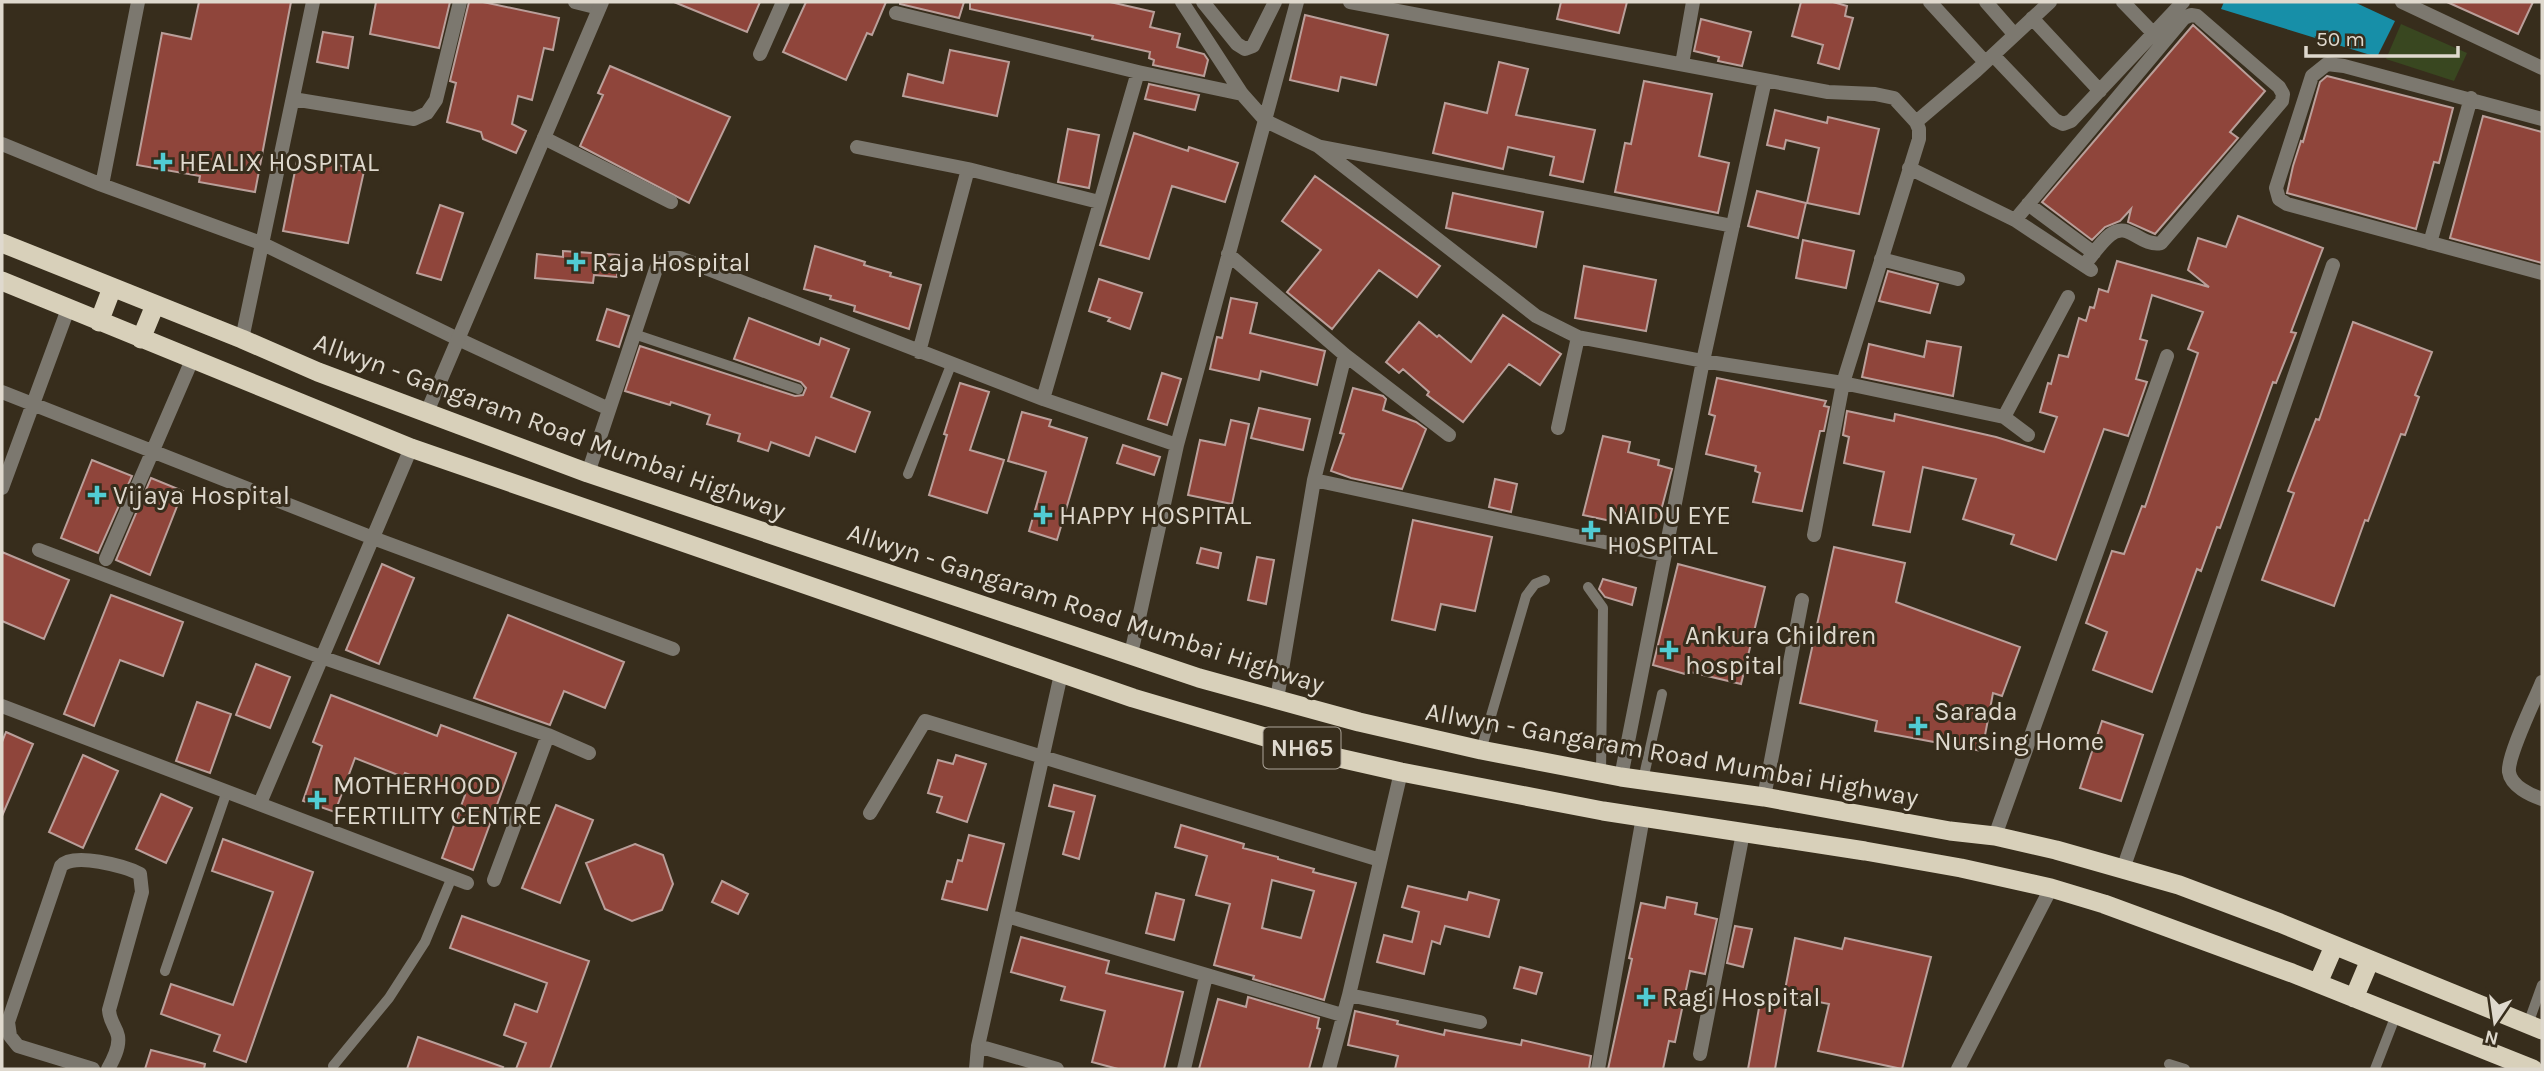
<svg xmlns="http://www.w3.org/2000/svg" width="2544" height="1071" font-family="Karla,sans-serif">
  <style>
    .green { fill: #394720 }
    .water { fill: #178fa8 }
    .building { fill: #8f453b; stroke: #ba9f9a; stroke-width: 2; fill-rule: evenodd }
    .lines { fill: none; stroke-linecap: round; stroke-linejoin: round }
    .service { stroke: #7c786f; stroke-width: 10 }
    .minor { stroke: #7c786f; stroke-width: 14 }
    .tertiary { stroke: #7c786f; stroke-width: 14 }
    .trunk { stroke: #d8d0ba; stroke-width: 19 }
    .poi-dot { fill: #51ccd3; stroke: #372d1c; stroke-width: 2.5 }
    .labels { text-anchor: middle; stroke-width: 6; stroke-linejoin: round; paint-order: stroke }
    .shield { fill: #372d1c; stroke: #ada599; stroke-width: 2 }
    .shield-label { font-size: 24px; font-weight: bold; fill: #dfd9ce }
    .poi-label { font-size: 26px; fill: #dfd9ce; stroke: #372d1c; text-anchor: start }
    .street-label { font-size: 26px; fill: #dfd9ce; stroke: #372d1c }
  </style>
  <rect width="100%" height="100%" fill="#372d1c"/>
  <path class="green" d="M2401,24L2467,53L2454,81L2386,59Z"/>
  <path class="water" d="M2224,2H2354L2395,21L2377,57L2221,9Z"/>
  <path class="building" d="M199,2H291L255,192L199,182L200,176L137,165L162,33L191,39Z
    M376,2H450L439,48L370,34Z
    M469,2H483L559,18L553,50L544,48L532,100L518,96L512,124L526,131L516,153L483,139L481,132L447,122L456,83L450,81Z
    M674,2H760L747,32Z
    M806,2H886L872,35L867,33L846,80L783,52Z
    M900,2H964L959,18L900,4Z
    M970,2H1110L1154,12L1150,27L1180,34L1177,47L1204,54L1208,60L1204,76L1153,65L1154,60L1149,58L1150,52L1092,39L1093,36L970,9Z
    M1561,2H1627L1619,33L1557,19Z
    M1801,2H1833L1847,6L1845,16L1853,18L1839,69L1818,63L1823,45L1792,36Z
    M2447,2H2533L2518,34Z
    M1305,15L1388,35L1376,85L1341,77L1338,91L1290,80Z
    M1701,19L1751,32L1742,66L1718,61L1719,57L1694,51Z
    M2193,25L2265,91L2230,132L2238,138L2155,234L2128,222L2131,209L2120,221L2105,227L2092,240L2042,202Z
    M323,32L353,37L348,68L317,62Z
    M950,50L1009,62L997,116L903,96L908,74L943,83Z
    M1499,62L1528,69L1516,115L1595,130L1583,182L1550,175L1554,157L1508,147L1503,169L1433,153L1445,103L1487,113Z
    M610,66L730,117L689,203L580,146L603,95L598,93Z
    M2327,76L2453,108L2439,163L2434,162L2416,229L2287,193L2293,166L2301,141L2303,142L2320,82Z
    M1644,81L1712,94L1699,156L1729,163L1718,213L1615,192L1625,143L1631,144Z
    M1149,84L1199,95L1195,110L1145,99Z
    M1775,110L1827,123L1828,117L1879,129L1859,214L1807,203L1819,148L1786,140L1784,149L1767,145Z
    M2483,116L2542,132V263L2450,238Z
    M1068,129L1099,135L1089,188L1058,182Z
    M1134,133L1188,151L1189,147L1238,163L1225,202L1172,186L1149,259L1100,245Z
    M298,156L364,171L348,243L283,231Z
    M1315,176L1440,266L1417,297L1379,270L1332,329L1287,292L1321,250L1282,221Z
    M1757,191L1806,203L1798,238L1748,226Z
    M1453,193L1543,212L1536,247L1446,228Z
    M440,205L463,213L441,280L417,273Z
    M2238,216L2323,248L2291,332L2296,333L2276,383L2273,382L2220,528L2217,527L2201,571L2197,569L2152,692L2093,670L2107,632L2086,623L2112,551L2124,554L2142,506L2145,507L2198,353L2188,349L2203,312L2152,295L2140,339L2147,341L2136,379L2147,382L2128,436L2104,429L2056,560L2011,544L2014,535L1963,519L1976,479L1923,467L1910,532L1873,525L1884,472L1844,463L1849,437L1843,435L1847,411L1894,421L1895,414L1996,437L2044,452L2057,417L2040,412L2048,383L2051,384L2059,355L2068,357L2079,318L2086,321L2090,307L2094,308L2099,289L2108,292L2117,261L2209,287L2188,270L2198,238L2226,247Z
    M1803,240L1854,251L1846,288L1796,278Z
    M815,246L865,262L864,265L891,273L890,276L921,285L909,329L854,311L855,306L830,299L831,296L804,289Z
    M563,251L619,255L617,277L594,275L593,283L535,278L537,254L563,257Z
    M1584,266L1656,280L1646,331L1575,318Z
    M1888,271L1938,284L1930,313L1879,301Z
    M1099,279L1142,293L1130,329L1108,321L1110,318L1089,311Z
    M1231,298L1257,303L1250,333L1325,351L1317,385L1261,371L1259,380L1210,369L1217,337L1222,338Z
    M607,309L629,316L619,347L597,340Z
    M1503,315L1561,354L1540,385L1509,364L1463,422L1427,395L1429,392L1403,369L1399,373L1386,362L1419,322L1437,337L1439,335L1471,362Z
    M749,318L819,345L821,338L849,349L831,397L870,412L855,452L816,437L809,456L771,442L768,451L738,441L740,434L707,424L710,415L671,402L670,405L625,391L640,346L795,396L803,395L806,388L801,382L734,359Z
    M2353,322L2432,352L2415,395L2419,397L2405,435L2401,434L2368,521L2365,520L2334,606L2262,580L2294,493L2288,491L2316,419L2319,420Z
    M1927,341L1961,347L1953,396L1862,377L1869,344L1924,357Z
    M1162,373L1181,379L1167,425L1148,419Z
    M1717,378L1826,401L1824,406L1829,407L1824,431H1820L1802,511L1753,502L1760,473L1755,471L1756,466L1706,454L1715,416L1709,414Z
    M960,383L989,392L970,450L1004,460L987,513L929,495L947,435L944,434Z
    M1353,388L1383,396L1386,399L1383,410L1416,422L1426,429L1402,489L1351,478L1331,471L1344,434L1340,433Z
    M1259,408L1310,419L1303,450L1251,438Z
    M1022,412L1051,420L1049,426L1087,438L1057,540L1029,531L1046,472L1008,461Z
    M1231,420L1249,424L1232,504L1188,495L1200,440L1225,445Z
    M1603,436L1630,442L1628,452L1659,460L1658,465L1672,469L1658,522L1614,510L1611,521L1583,515Z
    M1123,445L1160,457L1154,475L1117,463Z
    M92,460L132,476L98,553L61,538Z
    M151,478L183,491L150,575L116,560Z
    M1495,479L1517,484L1511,512L1489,507Z
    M1413,520L1492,537L1475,611L1441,604L1435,630L1392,620Z
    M1834,547L1905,563L1896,602L2020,647L2002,696L1993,693L1982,751L1875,731L1877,721L1800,703Z
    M1201,548L1221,553L1218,568L1197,563Z
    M2,552L69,580L44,639L2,621Z
    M1257,557L1274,560L1266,604L1248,600Z
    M382,564L414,578L379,664L346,650Z
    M1678,564L1765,587L1741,684L1686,671L1685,674L1653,665Z
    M1603,579L1636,588L1632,605L1605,597L1599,589Z
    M111,595L183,622L163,676L120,660L94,726L64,714Z
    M508,615L624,662L605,708L564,691L550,725L474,698Z
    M256,664L290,677L270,728L236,715Z
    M331,695L437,736L441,725L516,753L473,870L442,858L465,795L405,773L403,777L355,758L335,812L303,801L322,746L313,742Z
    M197,702L231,714L210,773L176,761Z
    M2102,721L2143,735L2121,801L2080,788Z
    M6,732L33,744L2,816V742Z
    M83,755L118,771L83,848L49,832Z
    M956,755L986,764L967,822L937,812L942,797L928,793L938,760L953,764Z
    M1054,785L1095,796L1079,859L1063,854L1074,812L1049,806Z
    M161,794L192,808L166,863L136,849Z
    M556,805L593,820L560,903L522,888Z
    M1181,825L1244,844L1243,848L1278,857V859L1314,869L1313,872L1356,883L1324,1000L1253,979L1254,976L1214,965L1230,904L1196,895L1207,856L1175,847ZM1272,880L1314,891L1301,938L1262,928Z
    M969,835L1004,844L987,910L942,899L947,881L952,882L958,860L962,861Z
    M223,839L313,872L246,1062L214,1051L220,1035L161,1014L171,984L233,1005L273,892L212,871Z
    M635,844L663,855L673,884L662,910L632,921L605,909L586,863Z
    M722,881L748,894L738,914L712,902Z
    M1408,886L1467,900L1469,892L1499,900L1489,937L1445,926L1440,944L1432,941L1424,974L1377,962L1384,935L1412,942L1419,912L1402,907Z
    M1156,893L1184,900L1174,940L1146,933Z
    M1667,897L1697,903L1695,914L1717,919L1705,974L1690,971L1675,1042L1669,1041L1663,1069H1608L1632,959L1629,958L1641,903L1665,908Z
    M462,916L589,961L550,1069H516L526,1043L504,1035L515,1004L537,1012L547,983L450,948Z
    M1735,926L1752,929L1743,967L1727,963Z
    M1021,937L1109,961L1106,973L1183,992L1164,1069H1118L1092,1062L1105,1011L1061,1000L1065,987L1011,972Z
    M1795,938L1842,949L1845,938L1931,957L1902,1069L1818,1051L1829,1004L1784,995Z
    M1520,967L1542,973L1536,994L1514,988Z
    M1248,997L1319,1018L1317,1028L1320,1029L1309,1069H1199L1218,999L1246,1007Z
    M1761,997L1787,1002L1775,1069H1748Z
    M1355,1011L1398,1021L1397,1024L1444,1035L1445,1030L1521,1045L1522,1040L1591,1056L1589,1069H1395L1398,1056L1348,1045Z
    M418,1037L503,1067L502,1069H407Z
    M151,1050L205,1064L204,1069H145Z"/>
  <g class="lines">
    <path class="service" d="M634,334L798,389
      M908,474L951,365
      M1588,587L1603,608L1601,773
      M1481,750L1526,596L1535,584L1545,580
      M1643,780L1662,694
      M165,971L227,791
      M2528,1024L2542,985
      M2169,1064L2185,1069
      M333,1066L389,998L425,942L452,877
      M2375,1069L2396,1015"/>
    <path class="minor" d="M575,2L599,8
      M1182,2L1242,94L1266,121L1318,146L1536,316L1578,337L1703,361L1843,383L2004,417L2028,435
      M1203,2L1237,44L1245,49L1253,46L1275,2
      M1350,2L1828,92L1875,94L1894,98L1916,122L1919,129V139L1843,383L1814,535
      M1930,2L1985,62
      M1986,2L2014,34
      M2123,2L2153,33
      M2402,2L2542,68
      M896,13L1138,72L1242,94
      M2032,18L2100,91
      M760,54L783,2
      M1993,55L2055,120L2063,124L2071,121L2183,2
      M1682,64L1693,2
      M293,99L414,119L427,113L436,100L460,2
      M2542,119L2344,66L2327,64L2312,76L2276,188L2279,199L2287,204L2542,273
      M1916,122L1976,71L2050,2
      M544,138L671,202
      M2,144L102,185L261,243L458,339L609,409
      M857,147L968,169L1099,202
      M1322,147L1733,226
      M1909,168L2015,220L2091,270
      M102,185L138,2
      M2028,204L2094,253
      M2015,220L2184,18L2191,15L2197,16L2279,87L2283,94L2282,101L2161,243C2140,247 2128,220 2110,235C2100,243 2092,256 2084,265
      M2430,243L2471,98
      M1228,254L1345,355L1449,435
      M1881,259L1958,279
      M242,339L313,2
      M919,352L968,169
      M2,392L373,538L673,649
      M1043,399L1138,72
      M2004,417L2068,297
      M1558,428L1578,337
      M588,473L656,269L668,258H680L1043,399L1177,445
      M1314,480L1665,555
      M2,488L68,309
      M39,550L321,657L548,735L589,753
      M106,559L192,360
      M1131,654L1177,445L1297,2
      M2542,682C2535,700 2507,756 2509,772C2511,786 2530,795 2542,799
      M1277,699L1314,480L1345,355
      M2,706L467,883
      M1621,777L1703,361L1765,80
      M1764,797L1802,600
      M260,803L411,448
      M870,813L925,721L1380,860
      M1995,836L2167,356
      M2123,869L2333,265
      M494,880L548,735
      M1007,916L1342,1015
      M1349,995L1480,1022
      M978,1046L1057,1069
      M1700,1054L1743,833
      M93,1069L18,1046L10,1036L8,1022L61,866C73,852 125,866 140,874L142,892L109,1010C110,1023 116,1026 118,1036C120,1047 113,1060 108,1069
      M976,1069L978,1046L1061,674
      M1184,1069L1206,976
      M1329,1069L1349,995L1401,772
      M1598,1069L1643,817"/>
    <path class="tertiary" d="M427,412L602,2
      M1958,1069L2051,888"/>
    <path class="trunk" d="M2,243L242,339L318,372L588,473L1199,678L1359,722L1481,750L1621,777L1764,797L1950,831L1995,836L2056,850L2179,885L2280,923L2542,1030
      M2,281L411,448L1133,698L1326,755L1401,772L1603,811L1865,851L1961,868L2051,888L2104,904L2292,973L2533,1069
      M99,322L112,288
      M141,339L155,305
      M2318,983L2334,946
      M2354,998L2370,960"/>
  </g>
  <g class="poi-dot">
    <path d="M159.5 151.5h7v7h7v7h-7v7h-7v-7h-7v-7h7z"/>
    <path d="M572.5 251.5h7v7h7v7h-7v7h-7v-7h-7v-7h7z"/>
    <path d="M93.5 484.5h7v7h7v7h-7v7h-7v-7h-7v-7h7z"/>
    <path d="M1039.5 504.5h7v7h7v7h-7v7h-7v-7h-7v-7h7z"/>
    <path d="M1587.5 519.5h7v7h7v7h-7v7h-7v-7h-7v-7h7z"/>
    <path d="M1665.5 639.5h7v7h7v7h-7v7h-7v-7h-7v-7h7z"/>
    <path d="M1914.5 715.5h7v7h7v7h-7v7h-7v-7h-7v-7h7z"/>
    <path d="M313.5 789.5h7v7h7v7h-7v7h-7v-7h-7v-7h7z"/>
    <path d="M1642.5 986.5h7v7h7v7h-7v7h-7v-7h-7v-7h7z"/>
  </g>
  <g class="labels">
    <rect class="shield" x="1263.5" y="727.5" width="77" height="41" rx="5"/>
    <g class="shield-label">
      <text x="1302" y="756">NH65</text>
    </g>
    <g class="poi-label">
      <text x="179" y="171">HEALIX HOSPITAL</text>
      <text x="592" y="271">Raja Hospital</text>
      <text x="113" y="504">Vijaya Hospital</text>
      <text x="1059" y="524">HAPPY HOSPITAL</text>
      <text x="1607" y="524">NAIDU EYE<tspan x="1607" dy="30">HOSPITAL</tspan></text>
      <text x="1685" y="644">Ankura Children<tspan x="1685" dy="30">hospital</tspan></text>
      <text x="1934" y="720">Sarada<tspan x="1934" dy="30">Nursing Home</tspan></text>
      <text x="333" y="794">MOTHERHOOD<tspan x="333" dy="30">FERTILITY CENTRE</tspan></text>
      <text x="1662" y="1006">Ragi Hospital</text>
    </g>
    <g class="street-label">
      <text transform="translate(550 426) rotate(20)" y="9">Allwyn - Gangaram Road Mumbai Highway</text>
      <text transform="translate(1086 608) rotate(18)" y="9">Allwyn - Gangaram Road Mumbai Highway</text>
      <text transform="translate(1672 754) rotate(10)" y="9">Allwyn - Gangaram Road Mumbai Highway</text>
    </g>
  </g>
  <rect width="2544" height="1071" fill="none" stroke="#dfd9ce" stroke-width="7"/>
  <g transform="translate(2495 1022) rotate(193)" stroke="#372d1c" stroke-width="5" paint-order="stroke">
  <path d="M0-5L12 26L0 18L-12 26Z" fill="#dfd9ce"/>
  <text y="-10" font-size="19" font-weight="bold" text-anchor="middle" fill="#dfd9ce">N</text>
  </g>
  <path d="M2306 46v10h152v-10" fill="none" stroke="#dfd9ce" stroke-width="3.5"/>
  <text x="2316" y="46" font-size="21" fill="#dfd9ce" stroke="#372d1c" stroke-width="5" paint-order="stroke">50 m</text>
</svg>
